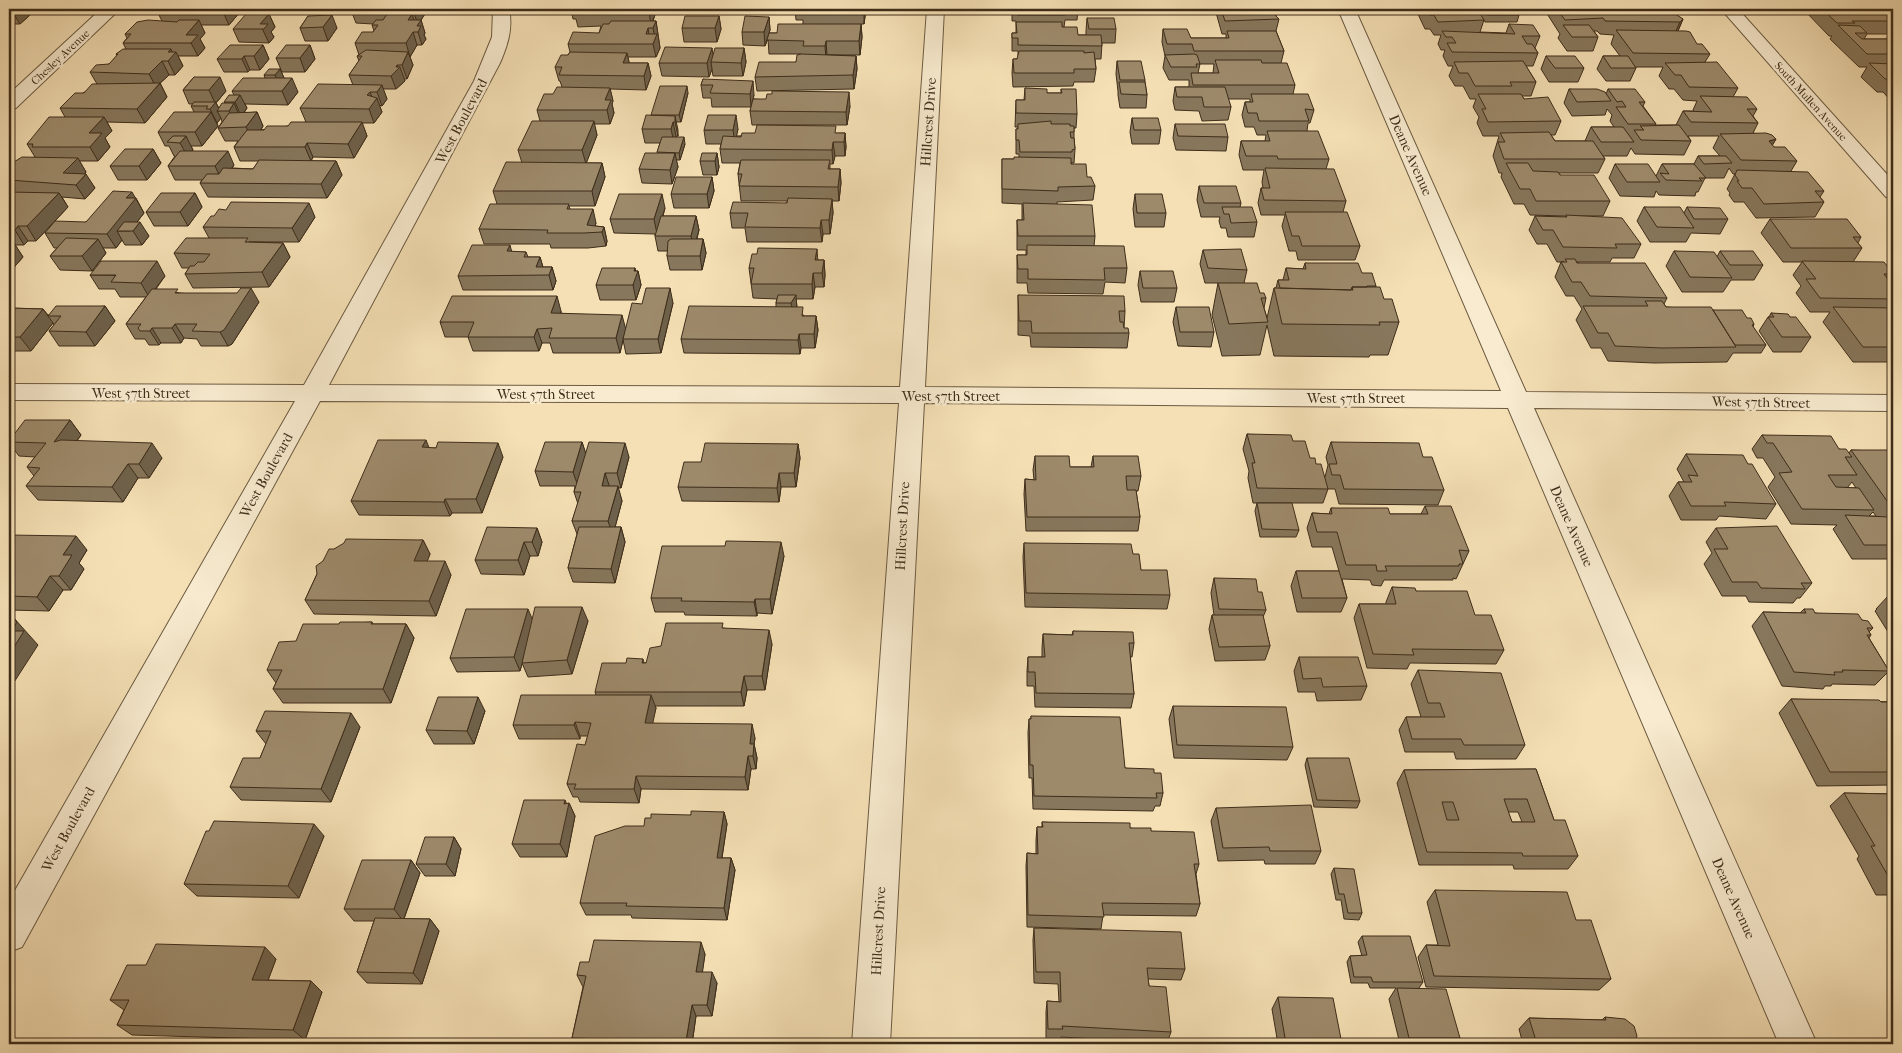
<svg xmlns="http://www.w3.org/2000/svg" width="1902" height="1053" font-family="'IM FELL French Canon',serif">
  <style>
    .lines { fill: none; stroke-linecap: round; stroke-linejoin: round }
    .minor-casing { stroke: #6c5a41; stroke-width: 2 }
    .minor { fill: #f8ebcf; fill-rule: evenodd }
    .wall { fill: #87775c; stroke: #3e2d1a; fill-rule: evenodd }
    .shaded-wall { fill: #6e614b; stroke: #3e2d1a }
    .building { fill: #9d8a6b; stroke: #3e2d1a; fill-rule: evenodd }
    .labels { text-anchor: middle; stroke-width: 5; stroke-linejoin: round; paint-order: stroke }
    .far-street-label { font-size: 11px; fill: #3e2d1a; stroke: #f8ebcf }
    .street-label { font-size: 14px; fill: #3e2d1a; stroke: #f8ebcf }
  </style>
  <rect width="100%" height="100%" fill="#f5e0b5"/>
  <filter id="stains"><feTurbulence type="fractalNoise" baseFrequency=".004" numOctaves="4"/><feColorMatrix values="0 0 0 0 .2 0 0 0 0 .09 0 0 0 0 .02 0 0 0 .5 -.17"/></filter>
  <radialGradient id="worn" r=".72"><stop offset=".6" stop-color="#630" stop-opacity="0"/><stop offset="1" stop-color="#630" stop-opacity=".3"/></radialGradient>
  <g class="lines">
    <defs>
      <path id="minor" d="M101,9H120L16,108L9,110V94Z
        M493,9H509C513,28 508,45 500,63L329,385L900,387L927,9H944L925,387L1501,391L1338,9H1355L1526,392L1893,395V411L1534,408L1817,1044H1779L1508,408L924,403L890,1044H852L899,403L320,401L22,947L9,952V901L295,401L9,400V384L304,385L474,81L492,37Z
        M1721,9H1738L1893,181V199L1886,197Z"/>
    </defs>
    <use href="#minor" class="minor-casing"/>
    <use href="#minor" class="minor"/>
  </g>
  <path class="wall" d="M9,9H34L29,14L30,15L20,24H9Z
    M160,9L240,12L229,25H201L205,33L200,39L205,48L198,56H178L183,66L175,75H169L160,83L167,97L145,123L107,122L112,131L105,138L110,147L98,161H79L86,172L85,174L95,188L85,199L62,197L68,207L36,241H28L24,245H15L23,257L9,273V165L35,157L27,144L65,117L60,108L97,84L90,72L109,64L117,56L116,54L126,49L123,43L127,38L125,34L162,21L157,11Z
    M248,9H280V10H249Z
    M323,9H352L351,10H324Z
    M352,9H428L421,20L425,33L424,35L426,39L422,45H417L410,57L413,65L407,79H404L405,81L396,89H383L387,99L382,106L379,105L382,112L374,123H362L367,136L354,158L313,157L311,161H336L342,175L327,198L208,197L200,183L202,180H175L168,166L175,156H174L169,146H165L158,132L194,112L191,106L193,104H189L183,90L194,77L226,91L216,103L219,108L225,103L224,102L234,95L232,91L265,78L264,75L280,69L284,78L298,92L288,105L245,104L247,108L244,113L257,112L263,126L261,130L288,126L306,122L300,108L353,85L349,75L359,61L357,56L359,55L355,43L373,32L374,31L372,25L373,24L356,23L351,10ZM221,118L222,122L218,128L225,141H238L234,147L240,161H259L253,169L232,168L234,165L192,151L193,150L191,146H202L218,126L217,123Z
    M571,9H657L653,21H656L660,48L656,57H628L629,63H648L651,76L646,90L610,89L613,101L612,104L614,113L610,124H594L597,135L586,163H602L605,177L595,206H569L570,209L596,223L595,226L604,227L607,241L606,246L588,248H551L550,244H484L479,229L497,204L493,191L522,163L518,150L540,121L537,110L562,87L560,81H559L555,67L568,55L570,52L568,44L599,33L601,26L578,27L576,19H573Z
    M696,9H727L726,14H696Z
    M795,9H866L864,24H861L862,37L860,55H827L856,56L857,69L854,89L757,91L755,77L796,62L801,54H769L768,39L765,46L743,45L742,32L769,17L770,30L769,33H777L803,24V20H796Z
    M1012,9H1078L1077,20H1065L1064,27L1078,35H1086V31L1087,18L1116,29L1115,43H1102L1101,59H1095L1096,69L1094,82H1074L1073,86L1013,87L1012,73L1013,59H1017L1018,57V51H1012V33H1016V21H1012Z
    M1083,9H1146V10H1109V13H1083Z
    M1215,9H1275L1277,13L1276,16L1279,19L1276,31L1284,51L1281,63L1295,85L1293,94L1314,110L1310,123H1308L1307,131L1329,159L1326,169L1346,201L1343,212L1360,246L1355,260H1298L1296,251H1289L1282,226L1285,215H1261L1258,203L1261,188H1263L1262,182L1264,170H1243L1239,155L1241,141H1265L1266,135H1257L1254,127H1245L1242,115L1245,102H1250V99H1228L1231,107L1228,120L1202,121L1199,111L1175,110L1173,101L1175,87H1189V80H1169L1163,68L1165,56L1162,42L1163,29L1191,38H1226V34H1222ZM1200,64H1214L1213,73H1198Z
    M1418,9H1515L1519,15L1517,22H1485L1484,20L1480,32L1506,33L1509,24L1540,36L1535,48L1538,53L1533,66H1526L1536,82L1531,96H1522L1524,99L1561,121L1555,135H1551L1555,141H1586H1585L1591,127H1614L1610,121L1612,115L1607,109L1605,115L1572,116L1564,103L1569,89L1606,94L1608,89L1645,102L1643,106L1656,124L1655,125H1676L1683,111H1694L1693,110L1697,101L1683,100L1674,89H1669L1659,76L1663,67H1636V68L1630,81H1606L1597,69L1603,56H1620L1611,44L1614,35L1600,34L1597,31H1594L1598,37L1593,51H1567L1558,38L1560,34L1544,9H1667L1666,10L1669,13L1683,19L1678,31L1710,54L1705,62L1738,88L1733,97L1757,109L1753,116L1758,123L1753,133L1776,139L1772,145L1774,147L1797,161L1791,171L1824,191L1820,197L1824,202L1815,217L1756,218L1744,202H1734L1729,195L1730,193L1727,189L1735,174H1733L1729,168L1724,178H1705L1698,192H1696L1695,196L1659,195L1656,191L1654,197L1620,196L1609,178L1615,164L1656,176L1662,164H1694L1698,156H1720L1713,148L1719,136H1688L1691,141L1684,155L1635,154L1631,148L1627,156H1603L1605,159L1598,173H1559L1560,175L1610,201L1603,216H1568L1641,244L1634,258H1612L1610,262H1576L1667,298L1664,304L1666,307L1713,310L1747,318L1754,324L1753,327L1766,345L1761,353H1733L1727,362L1654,363L1608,361L1601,348H1591L1576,320L1582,309L1574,296H1566L1555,277L1561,262H1564H1557L1547,244H1537L1529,230L1535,216L1565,217L1566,216L1530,215L1524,204H1514L1501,177L1502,173H1499L1493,156L1499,136H1483L1477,123L1479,117L1473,107L1476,99H1470L1463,86H1455L1449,76L1453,66H1448L1443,56L1445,50H1441L1438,44L1441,35H1434L1430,29H1425L1417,12Z
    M1805,9H1893V103L1883,92H1877L1861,77L1867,67H1859L1830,39L1832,36H1829L1804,10ZM1867,34H1890L1886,39H1864Z
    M269,14L275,27L271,32L274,37L269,43L239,42L233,29Z
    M308,16L337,28L328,41H305L300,28Z
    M719,16L721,29L717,42H684L682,28Z
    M263,45L269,59L260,70H250L248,72H224L217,59Z
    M310,45L315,59L305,72H282L276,58Z
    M744,48L746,62L743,76H713L712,69L709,77L662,76L659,63L713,55Z
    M1546,56L1584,68L1578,82H1549L1541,69Z
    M1117,61L1145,80V82L1147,95L1146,108H1120L1118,95V91L1116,74Z
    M703,79L754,95L753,99L850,106L847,125H752L750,111L751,107H712L711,98H703L701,85Z
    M1025,88L1047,93H1061V89L1077,114L1076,128H1074V138L1075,149L1074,163H1071L1087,177L1095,186L1093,200L1057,202V204L1095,236L1094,246L1127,268L1125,283L1105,282L1103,294L1028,293L1027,283H1017V255H1026V250H1017V220H1022V204L1002,203V159H1014L1019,157V154H1016V129H1018V127H1015L1016,100H1024Z
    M688,93L681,122H676L678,136L676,137L685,144L680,160H676L678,167L672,184L642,183L639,169L657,153L660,143H645L642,129L651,116Z
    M1132,118L1161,130L1159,144H1132L1130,132Z
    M1175,124L1228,137L1226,151L1176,150L1173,138Z
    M738,129L736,136L845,133L846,147L845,156H835L833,164H830V169H840L841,183L839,201H832L833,213L830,234H823L822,242H747L745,228H732L730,213L787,203V201H741L738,174L740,163H722L720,149L721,144H706L704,130Z
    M153,149L161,163L147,180H118L110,166Z
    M717,153L719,167L717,175H703L700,161Z
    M712,177L714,191L709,208H674L671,194Z
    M1199,186L1241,203L1240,207L1257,222L1254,237H1228L1226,228H1221L1219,221L1220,217H1201L1197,200Z
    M195,193L202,207L188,226H154L146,212Z
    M1135,194L1166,213L1164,227H1135L1133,209Z
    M136,198L144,213L137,222L149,236L142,245H125L122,240L116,248H103L106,253L92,271L60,270L50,256L57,248H54L45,233L86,222Z
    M1644,207L1684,213L1687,207L1728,219L1720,234L1691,233L1686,242H1650L1637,221Z
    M665,208L663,216H696L699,230L697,239H703L706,253L702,270H670L667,256L668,251H658L655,236V234L614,233L610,219Z
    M315,217L299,242H249L283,243L290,257L269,287L193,288L185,274L189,268H182L174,253L209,238L203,227Z
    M1770,219L1861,237L1858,243L1862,248L1853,262L1893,274L1889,281L1893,286V362H1853L1823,322L1830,312H1810L1796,293L1801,286L1793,275L1802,262H1783L1761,233Z
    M1203,250L1247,270L1244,283L1260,293L1266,298L1264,308L1267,318L1274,288H1276L1278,280H1283L1286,268L1303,269L1305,263L1362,273L1376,286V287L1399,322L1388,355H1370L1369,357L1274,356L1267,325L1260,355L1222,356L1212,315L1218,283H1205L1200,264Z
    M1674,251L1717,257L1720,251L1763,265L1754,280H1731L1723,292H1682L1666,266Z
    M512,252H526L528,257H540L543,267H552L556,281L553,290H463L458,276Z
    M818,260H824L825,275L824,287H815L813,299H796L797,307L804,316H816L818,330L815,348H801L800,354L684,353L681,339L776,307V303L777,299L753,298L749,268Z
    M635,268V271H638L641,285L636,300H600L596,285Z
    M1140,271L1177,288L1174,302H1141L1138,285Z
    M90,275L165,276L156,289L180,293L259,302L232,344L228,346H201L197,339L184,338L181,343H161L159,345H149L145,339H135L126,324L146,297H120L115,289H99Z
    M1018,295L1125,311L1124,328L1129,333L1127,348L1031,347L1030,336L1018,335Z
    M673,303L661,353L626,354L623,340L620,353H553L550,343H542L539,351H473L468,337H445L440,322L561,311V313L625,328Z
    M105,306L115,321L95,346H59L49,331L54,325L53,323L31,351H9V308L43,309L48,315Z
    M1176,307L1214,332L1211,347L1178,346L1173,322Z
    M1771,313L1790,317L1811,337L1801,352H1773L1759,331L1768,317H1769Z
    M70,420L81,435L77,441L162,458L149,478H138L123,502L38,500L26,486L34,476L27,467L35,457L19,456L9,443V441Z
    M1247,434L1293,441L1316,464L1325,477L1328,465L1326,457L1331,442L1423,457L1444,490L1438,505L1339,504L1335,489H1328L1323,503H1253L1248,478L1249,471L1243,449Z
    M1762,435L1839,449L1849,453L1851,450L1893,452V523H1892L1893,525V558L1892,559H1852L1833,529L1837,525L1791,524L1768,487L1775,477L1763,458H1757L1752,449ZM1852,482L1856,488H1847ZM1873,512L1876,516H1869Z
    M582,442L585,452L629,457L621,488H618L622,501L615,527H621L625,542L615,583L573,582L568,568L577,534L572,521L578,504L574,492L575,486H540L535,471Z
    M798,444L800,458L796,487H781L779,502L682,501L678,487L701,462Z
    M429,448H436L503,457L482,513H452L450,516L359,515L351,501Z
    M1686,454L1748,464L1776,504L1766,519L1719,516L1716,520H1681L1669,496L1678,482H1684L1677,469Z
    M1035,456L1070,467H1091L1093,456L1141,476L1138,491H1136L1140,517L1138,531H1026L1024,494L1025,479L1034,480L1033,470Z
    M1257,503L1299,530L1296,537H1260L1255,511Z
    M1425,506L1469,551L1456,579L1453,578V580H1384L1381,586L1372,585L1370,580L1342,579L1347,598L1341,612H1297L1291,586L1296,571H1339L1332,547H1312L1307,528L1312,513L1329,514L1331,508L1390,514H1421Z
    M537,528L542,542L538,556H530L524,575L481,574L475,560Z
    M1716,528L1812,583L1800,598H1797L1793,603L1749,602L1746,596H1722L1704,564L1712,553L1706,542Z
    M9,535L87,550L79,563L84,569L71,590H63L49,611L9,610Z
    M423,540L430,554L427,561L451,575L436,616L314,614L305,600L323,561L334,549Z
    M1024,543L1133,554L1141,570L1170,595L1167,609L1025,607L1023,557Z
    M784,556L772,614L757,613V616L685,615L684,612H655L651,598Z
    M1214,578L1258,592L1266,610L1263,617L1270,646L1265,660L1215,661L1209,629L1212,615H1214L1211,593Z
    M1392,587L1416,591L1475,615L1504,650L1496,664L1410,663L1407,669L1367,668L1354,618L1359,604H1386V602Z
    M1889,595H1893V640L1875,611L1877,609H1876Z
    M1804,609L1815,613L1862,620L1873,628L1869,632L1871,635L1869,638L1889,671L1875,685L1832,684L1831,686H1825L1823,689L1782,686L1752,626L1763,612L1800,613Z
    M532,619L588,621L572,674L528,677L522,663L520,671L457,672L450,658Z
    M372,622L373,624H406L414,638L391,703H283L273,689L276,683L267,670L296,641L339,624Z
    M724,628L772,644L765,690H747L744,706H655L656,708L652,723L755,738L754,744L757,758L756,769H751L748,790L641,789L639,803L580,802L578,797H573L567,784L585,745L588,736H580V739H519L513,725L596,695L595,692L626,663L643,659L644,663H646L661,646Z
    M1073,631L1134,643L1132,657H1130L1134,694L1131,708L1035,707L1034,686H1027V671L1028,657H1042V648L1043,634L1072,635Z
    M1299,657L1367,686L1361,700L1317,701L1315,692H1298L1294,671Z
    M1418,670L1525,745L1516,759H1456L1454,752H1405L1399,730L1406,717H1421L1411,684Z
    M1791,699L1893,702V785L1817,786L1779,713Z
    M1173,706L1293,747L1287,760L1174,758L1169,719Z
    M485,711L474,744H434L426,730Z
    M1031,716L1125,768L1154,773L1163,793L1160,806H1155L1153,811L1033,809L1032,778H1029L1028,733L1029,719H1031Z
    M360,727L331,802L241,800L230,787L260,758L266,744L256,731Z
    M1307,758L1360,801L1357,808L1314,807L1305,765Z
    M1536,769L1554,820L1578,856L1568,869H1514L1513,865H1419L1397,783L1404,770ZM1508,812H1518L1522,822H1512Z
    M1844,793L1893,794V895H1876L1857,859L1859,856L1830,806Z
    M569,803L575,816L567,857H520L512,844Z
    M1216,808L1321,851L1315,864H1265L1264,860L1218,861L1211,821Z
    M724,812L727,824L722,858H731L735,870L727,920L632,918L631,915H586L580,903L644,826L691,815Z
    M1042,822L1130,828L1151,831L1199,864L1196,874L1200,904L1196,916L1103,915L1101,929L1027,927L1026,866L1027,853L1036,854V840L1037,827H1042Z
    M324,836L299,898L197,896L184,884Z
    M454,837L461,849L455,876H425L416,864Z
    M411,860L420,873L404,919H430L439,931L422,984L367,983L357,972L374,921H354L344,909Z
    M1334,868L1362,913L1359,920L1344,919L1341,900H1336L1331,874Z
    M1435,890L1576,920L1611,979L1599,990L1426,987L1418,957L1426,945H1438L1427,902Z
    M1034,928L1185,969L1181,980L1148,979L1149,986L1171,1032L1167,1043L1061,1037V1040L1046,1039V1012L1047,1001L1059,1002L1058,984L1034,983L1033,940Z
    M1362,936L1423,982L1419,988L1460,1038L1454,1044H1400L1389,999L1396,988H1370L1368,983H1351L1347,962L1350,956H1362L1358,942Z
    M705,954L702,972L717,983L712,1016H696L692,1044H576L572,1038L583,987L577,975L589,962Z
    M276,959L268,980L311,981L322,992L305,1040L132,1035L117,1025L124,1010L110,1000L146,965Z
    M1278,997L1342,1044H1278L1272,1009Z
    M1605,1017L1634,1044H1523L1519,1029L1529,1018L1602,1020Z"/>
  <path class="shaded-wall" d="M14,9H34L29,14L30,15L20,24L12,11Z
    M226,9H238L240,12L229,25L223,12Z
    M415,9H428L421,20L425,33L424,35L426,39L422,45L418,32L417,26L418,24L413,11Z
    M650,9H657L651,25L649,12Z
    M864,9H866L864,24Z
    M269,14L275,27L271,32L274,37L269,43L260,24Z
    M412,14L416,27L413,32L417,45L410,57L406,43L408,20Z
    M332,15L337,28L328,41L323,27Z
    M719,16L721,29L717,42L715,28Z
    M769,17L770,30L765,46L764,32Z
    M1683,19L1677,33L1674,35L1680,22Z
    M199,20L205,33L200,39L205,48L198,56L191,43L186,35Z
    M656,21L660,48L656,57L653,44L655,39L653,28Z
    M861,24L862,37L860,55L859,41Z
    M648,28L650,41L646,34Z
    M826,41L827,55L826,59L825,46Z
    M263,45L269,59L260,70L254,56Z
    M310,45L315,59L305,72L300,58Z
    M712,48L714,61L711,62L712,69L709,77L707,63Z
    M744,48L746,62L743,76L741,63Z
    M171,49L173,55L176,52L183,66L175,75L168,61V52Z
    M408,52L413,65L407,79L402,65Z
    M627,53L630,66L626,76L623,63Z
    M244,56L250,70L248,72L242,59Z
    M856,56L857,69L854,89L853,75Z
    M162,61L169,75L156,87L149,74Z
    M648,63L651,76L646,90L644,76Z
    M397,65L399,68L400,67L405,81L396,89L391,76Z
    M280,69L286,82L281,89L275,75Z
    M220,77L226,91L216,103L220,111H217L221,118L217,123L210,109L215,103L209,90Z
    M292,78L298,92L288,105L282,91Z
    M753,81L754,95L751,107L750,94Z
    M160,83L167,97L145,123L137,109Z
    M382,85L387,99L382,106L377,92Z
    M687,86L688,93L681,122L679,115Z
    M610,88L613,101L612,104L614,113L610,124L605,100Z
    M370,92L374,102L377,98L382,112L374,123L369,109L367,95Z
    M849,92L850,106L847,125L846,112Z
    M240,95L247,108L241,116L235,102Z
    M234,103L240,117L235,124L229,111Z
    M211,112L218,126L202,146L195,132Z
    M257,112L263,126L253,141L246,127Z
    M736,115L738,129L735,144L733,130Z
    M675,116L678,130V136L675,122Z
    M104,117L112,131L105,138L110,147L98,161L90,147L89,133Z
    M594,121L597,135L586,164L582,150Z
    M362,122L367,136L354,158L348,144Z
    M673,122L676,136L674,143L671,129Z
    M845,133L846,147L845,156L844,142Z
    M186,136L193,150L188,157L180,143Z
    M684,137L685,144L680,160L679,153Z
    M1776,139L1768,153L1769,141Z
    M833,142L835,156L833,164L832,150Z
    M307,143L313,157L311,161L305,147Z
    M153,149L161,163L147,180L139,166Z
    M228,151L234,165L222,181L215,166Z
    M675,153L678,167L672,184L670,170Z
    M717,153L719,167L717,175L715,161Z
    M78,158L86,172L75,184L63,173Z
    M336,161L342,175L327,198L321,184Z
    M602,163L605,177L595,206L592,191Z
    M840,169L841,183L839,201L838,187Z
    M86,174L95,188L85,199L76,185Z
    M712,177L714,191L709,208L707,194Z
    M132,192L144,213L130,231H117L122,240L116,248L107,234L126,198Z
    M59,193L68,207L36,241L27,226Z
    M195,193L202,207L188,226L180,212Z
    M662,194L665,208L657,234L654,219Z
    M832,199L833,213L830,234L829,220Z
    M309,203L315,217L299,242L292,228Z
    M593,209L596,223L593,233L587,225Z
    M696,216L699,230L693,251L691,236Z
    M821,220L823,234L822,242L820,228Z
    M140,222L149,236L142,245L133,231Z
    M18,226L28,241L24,245L15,230Z
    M604,227L607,241L606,246L602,232Z
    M98,239L106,253L92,271L82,256Z
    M703,239L706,253L702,270L700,256Z
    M14,243L23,257L9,273V248Z
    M283,243L290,257L269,287L262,272Z
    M510,245L514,260L507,251Z
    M817,249L818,263L815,260Z
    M540,257L544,271L536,267Z
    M824,260L825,275L824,287L822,273Z
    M157,261L165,276L149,297L141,283Z
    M552,267L556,281L553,290L549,275Z
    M635,268L636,275L638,271L641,285L636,300L633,285Z
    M813,273L815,287L813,299L812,284Z
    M251,288L259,302L232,344L228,346L220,332Z
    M670,288L673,303L661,353L658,339Z
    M796,295L797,309L793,317L791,303Z
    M557,296L561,311L556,328L551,313Z
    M105,306L115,321L95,346L86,332Z
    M43,309L53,323L31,351L20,337Z
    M622,315L626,330L623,339V340L620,353L616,338Z
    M816,316L818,330L815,348L814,334Z
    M175,324L184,338L181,343L172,328Z
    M152,328L161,343L159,345L150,331Z
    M537,329L542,343L539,351L534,337Z
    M799,334L801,348L800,354L798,340Z
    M70,420L81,435L65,456L54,442Z
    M426,440L432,455L422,447Z
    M582,442L587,457L578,486L573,472Z
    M152,443L162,458L149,478L139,464Z
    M498,443L503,457L482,513L476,499Z
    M625,443L629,457L621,488L617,473Z
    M798,444L800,458L796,487L794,473Z
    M128,464L138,478L123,502L112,487Z
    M605,473L610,488L602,486Z
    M779,473L781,487L779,502L777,488Z
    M618,486L622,501L613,535L608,521Z
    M445,499L452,513L450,516L444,502Z
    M621,527L625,542L615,583L611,569Z
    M537,528L542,542L538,556L532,542Z
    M76,536L87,550L79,563L84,569L71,590L59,576L63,555Z
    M423,540L430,554L422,575L414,561Z
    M524,542L530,556L524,575L518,560Z
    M781,542L784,556L772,614L770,599Z
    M445,561L451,575L436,616L429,601Z
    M50,576L63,590L49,611L37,597Z
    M755,599L757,613V616L754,602Z
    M582,607L588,621L572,674L567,660Z
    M528,609L534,623L520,671L514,657Z
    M13,617L38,645L9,690V655L12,631Z
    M406,624L414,638L391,703L383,689Z
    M769,630L772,644L765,690L762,676Z
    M744,676L747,690L744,706L741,692Z
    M651,695L656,708L650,736L645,723Z
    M478,697L485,711L474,744L467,731Z
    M351,713L360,727L331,802L321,789Z
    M575,722L580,736V739L574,725Z
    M752,724L755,738L754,744L757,758L756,769L750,744Z
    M748,756L751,769L748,790L745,777Z
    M636,776L641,789L639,803L634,789Z
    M565,800L568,807L569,803L575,816L567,857L560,844Z
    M724,812L727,824L720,870L717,858Z
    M314,824L324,836L299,898L288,886Z
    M454,837L461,849L455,876L446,864Z
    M731,858L735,870L727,920L724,908Z
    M411,860L420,873L403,921L394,909Z
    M430,919L439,931L422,984L413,973Z
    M701,942L705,954L701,983L696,972Z
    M265,947L276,959L264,991L252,980Z
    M712,972L717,983L712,1016L707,1005Z
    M311,981L322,992L305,1040L293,1030Z
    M692,1005L696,1016L692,1044H688L686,1041Z"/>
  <path class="building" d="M9,9H14L12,11H9Z
    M160,9H226L223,12L157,11Z
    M352,9H415L413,11L351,10Z
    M577,9H650L649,12L575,14Z
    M803,9H864V11H802Z
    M1017,9H1065V15H1017Z
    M1221,9H1275L1277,13H1273L1279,19L1225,21Z
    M1425,9H1477L1484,20L1438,22L1434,15H1429Z
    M1483,9H1515L1519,15H1487Z
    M1557,9H1665L1669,13H1674L1683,19L1680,22L1605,21L1603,18L1565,20Z
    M1822,9H1893V21H1852L1855,23H1837Z
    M246,14H269L260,24H268L264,29H233Z
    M387,14H412L408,20H421L417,26H421L418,32H413L406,43H355L362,32H373L378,25H372L376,20H383Z
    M332,15L323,27L300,28L308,16Z
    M685,16H719L715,28H682Z
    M745,16L769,17L764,32H742Z
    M1087,18H1114L1116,29H1089Z
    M148,20L177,22L179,20H199L186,35H198L191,43H123L131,34H125L137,22Z
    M611,21H656L653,28H648L646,34H657L653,44H568L573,32L599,33L603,24H609Z
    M1016,22H1062V27H1077L1078,35H1101L1102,46L1018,45V38H1012V33H1017Z
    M778,24H861L859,41H826L825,46H803L804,41L767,40L769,33H777Z
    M1509,24L1533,25L1540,36H1522L1527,44H1532L1538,53L1452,52L1447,43H1456L1452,37H1446L1442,31L1515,34Z
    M1563,25H1589L1598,37H1572Z
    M1838,25L1860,26L1867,33H1855L1862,39H1893V54H1867Z
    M1163,29H1187L1191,38H1229L1227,31H1276L1284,51H1194L1192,44H1167Z
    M1616,30L1686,31L1690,32L1697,44H1702L1710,54L1633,53Z
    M1889,35H1893V39Z
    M230,45H263L254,56H244L242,59H217Z
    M286,45H310L300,58H276Z
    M665,47L712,48L707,63H659Z
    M715,48H744L741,63L711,62Z
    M123,49H171L168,52H176L168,61H162L149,74L90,72L96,65L109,64L118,54H116Z
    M366,50L408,52L402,65H397L396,67H400L391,76L349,75L362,56H357Z
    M1019,51H1084V53L1094,52L1096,69H1074V73H1014L1013,59H1017Z
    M570,52L627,53L623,63H648L644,76L559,75L562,67H555L561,55H568Z
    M801,54L856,56L853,75L755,77L759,62H796L797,55Z
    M1194,54L1197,55L1200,64H1196L1197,67H1171L1165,55Z
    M1546,56H1575L1584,68H1555Z
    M1603,56H1628L1636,68H1611Z
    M1215,60H1261L1262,63H1287L1295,85H1193L1191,73H1219Z
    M1117,61H1141L1145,80H1120Z
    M1523,61L1536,82H1510L1512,86H1475L1468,73H1459L1454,62Z
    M1717,62L1738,88L1689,87L1681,75H1675L1665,63Z
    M1869,63L1893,64V81L1891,79H1885Z
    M269,69H280L275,75H264Z
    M194,77H220L209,90H183Z
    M243,78H292L282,91H232Z
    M703,79L753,81L750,94L710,93L713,85H701Z
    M1119,82H1145L1147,95L1121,94Z
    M160,83L137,109L60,108L75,93H84L92,84Z
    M318,84L382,85L377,92H370L367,95L377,98L369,109L300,108Z
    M660,86H687L679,115H651Z
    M557,87L610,88L605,100H611L607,110H537L544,94H553Z
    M1175,87H1225L1231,107H1204L1202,97H1177Z
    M1025,88L1047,89V93H1062L1061,89H1076L1077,114L1016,113V100H1025Z
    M1569,89H1597L1605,92L1611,101L1577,102Z
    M1608,89H1635L1645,102H1639L1656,124H1628L1616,107H1626L1622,101L1617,102Z
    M772,91L849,92L846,112L750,111L753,99H766L767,94H772Z
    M1251,94H1308L1314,110L1305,109L1309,121H1259L1257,113H1248L1245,102H1253Z
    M1478,94H1521L1524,99L1548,97L1561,121L1488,122L1482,109H1486Z
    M229,95H240L235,102H224Z
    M1700,96L1747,97L1757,109H1747L1758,123L1691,122L1683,111L1712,112Z
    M194,102H216L210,109H206L208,106H191Z
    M222,103H234L229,111H217Z
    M174,112H211L195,132H158Z
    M257,112L246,127L218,128L229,113Z
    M646,115L675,116V122H673L671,129H642Z
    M708,115H736L733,130H704Z
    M49,117H104L89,133H102L90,147H32L33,144H27Z
    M1132,118H1158L1161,130H1134Z
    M532,121H594L582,150H518Z
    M1051,121V124H1070V126H1074V132H1070L1071,138H1074L1075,149L1072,150V152H1020L1019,140H1016V129H1018V124Z
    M291,122H362L348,144L307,143L305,147H234L247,130H264L267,126H288Z
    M1175,124H1225L1228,137L1178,136Z
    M757,125L836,126L835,133H845L844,142H833L832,150L720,149L723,136L741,137L742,133H755Z
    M1679,125L1691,141L1641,140L1634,130H1644L1640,126Z
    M1591,127H1623L1634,142H1601Z
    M1267,131H1318L1329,159H1278L1277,156H1246L1241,141H1270Z
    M1549,132L1555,141H1593L1605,159H1504L1498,142H1505L1500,133Z
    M1766,133L1772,135L1776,139L1769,141L1774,147H1785L1797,161L1741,160L1720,134Z
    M173,136H186L180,143L167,142Z
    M662,137H684L679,153L657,152Z
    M125,149H153L139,166H110Z
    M180,151H228L215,166H168Z
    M645,153H675L670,170L639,169Z
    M702,153H717L715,161H700Z
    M1698,156H1726L1732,163L1704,164Z
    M22,157L78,158L63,173L86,174L76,185L9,180V165Z
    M1014,157L1071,158V164H1086L1087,177H1091L1095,186L1058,187V191L1002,189V159H1014Z
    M259,160L336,161L321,184L200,183L207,174H219L223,168L253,169Z
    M741,160H830L828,169H840L838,187L739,186L742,174H738Z
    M506,162L602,163L592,191H493Z
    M1506,163H1528L1533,171L1558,172L1560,175H1594L1610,201H1536L1530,189H1520Z
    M1615,164H1648L1660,182H1627Z
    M1662,164H1694L1706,178H1699L1702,181L1666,180L1660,173L1669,174Z
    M1265,168L1334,169L1346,201L1264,200L1261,188H1270Z
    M1737,170L1808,172L1824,191H1815L1824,202L1764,204L1752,188H1742L1737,181H1739L1735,175Z
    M676,177H712L707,194H671Z
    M1199,186H1236L1241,203H1204Z
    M113,191L132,192L126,198H136L107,234L45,233L55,221L86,222Z
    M9,192L59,193L27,226H18L15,230H9Z
    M161,193H195L180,212H146Z
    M619,194H662L654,219H610Z
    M1135,194H1162L1166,213H1137Z
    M788,198L832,199L829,220H821L820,228L745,227L748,213H730L733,202L787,203Z
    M231,202L309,203L292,228L203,227L211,216H214L219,209L226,210Z
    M1023,203L1092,205L1095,236H1018L1017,220H1024Z
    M490,204H569L567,209H593L587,225L604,227L602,232L584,233H547L548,230L479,229Z
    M1222,207H1252L1257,222L1231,223L1229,214H1224Z
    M1644,207H1680L1694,228L1657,227Z
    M1687,207L1720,208L1728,219H1694Z
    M1285,212H1347L1360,246H1302L1299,236H1292Z
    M1566,215L1622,218L1641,244H1615L1617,248L1563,247L1553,230H1543L1535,216L1567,217Z
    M661,216H696L691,236H655Z
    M1770,219H1847L1861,237H1853L1862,248H1791Z
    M124,222H140L133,231H117Z
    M66,238L98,239L82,256H50Z
    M186,238H248L245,242L283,243L262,272L185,274L190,266H194L198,262H204L210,254L174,253Z
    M671,239H703L700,256H667L668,241Z
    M9,243H14L9,248Z
    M472,245H510L507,251L526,252L524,257H540L536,267H552L549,275L458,276Z
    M1027,245L1124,246L1127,268H1104L1105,280L1028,279V269H1018L1017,255H1027Z
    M758,248L817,249L815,260H824L822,273H813L812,284H751L754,268H749L752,254H757Z
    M1241,249L1247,270L1208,268L1203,250Z
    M1674,251L1714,252L1732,278L1690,277Z
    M1720,251H1753L1763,265H1730Z
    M1565,259H1575L1577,263H1645L1667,298L1590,296L1581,282H1572L1561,262H1567Z
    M101,261H157L141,283L111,282L116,275H90Z
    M1802,261L1884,262L1893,274H1884L1893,286V299L1820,298L1806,279H1816Z
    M1305,263H1358L1362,273H1372L1376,286H1367V287H1352L1351,290L1280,288L1278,280H1289L1286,268L1306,269Z
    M602,268H635L634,271H638L633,285H596Z
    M1140,271H1173L1177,288H1143Z
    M1218,283H1257L1260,293H1264L1266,298H1261L1268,322L1229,324Z
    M1352,287H1380L1384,299H1392L1399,322H1379L1380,325L1282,324L1274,288L1353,290Z
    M241,288H251L224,330L220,332L192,331L197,324H175L172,328H152L150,331H140L138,328L141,324H126L152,289H178L175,293H237Z
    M646,288H670L658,339H623L632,303L642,304Z
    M778,295H796L791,303H776Z
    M1018,295L1124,296L1125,311H1119L1120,322H1123L1124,328H1128L1129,333H1032L1031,321H1019Z
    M452,296H557L551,313L622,315L616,338H549L552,328L537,329L534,337H468L474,322H440Z
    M1645,301H1662L1666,307H1711L1736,347L1662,348L1615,346L1608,333H1598L1583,306H1648Z
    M56,306H105L86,332L49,331L61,316H48Z
    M689,306L803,307L802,316H816L814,334H799L798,340L681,339Z
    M1176,307H1209L1214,332H1180Z
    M1833,307L1893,308V347H1863Z
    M9,308L43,309L20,337H9Z
    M1713,310H1742L1747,318H1751L1754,324L1752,325L1766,345H1735Z
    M1771,313L1788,314L1790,317H1796L1811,337H1782L1768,317H1774Z
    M25,420H70L54,442L61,440L152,443L139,464H128L112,487L26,486L40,468L27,467L46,443L9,442V441Z
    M1247,434L1291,435L1293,441H1305L1310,458H1315L1316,464H1321L1328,489L1257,488L1252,463H1255Z
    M1762,435L1831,436L1839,449H1846L1852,457H1845L1857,475H1828L1836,487L1859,488L1874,510L1802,509L1779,473L1792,472L1773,443H1767Z
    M378,440H426L422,447L436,448L438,442L498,443L476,499H445L444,502L351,501Z
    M545,442H582L573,472L535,471Z
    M589,442L625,443L617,473H605L602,486H618L608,521H572L581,492H574Z
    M1331,442L1419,443L1423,457H1432L1444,490L1344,489L1340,475H1332L1329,464H1337Z
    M705,443L798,444L794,473H779L777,488L678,487L684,462H701Z
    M1851,450H1892L1893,452V508H1892Z
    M1686,454L1743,455L1748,464H1752L1776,504L1724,502L1726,506H1691L1678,482H1692L1688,475L1698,476Z
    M1035,456H1069L1070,467H1094L1093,456H1138L1141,476H1126L1127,490H1136L1140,517H1027L1025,479L1036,480Z
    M1257,503H1292L1299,530L1262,529Z
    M1425,506H1451L1469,551L1459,550L1463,564H1459V566H1385L1387,571H1377L1376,565H1346L1337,532H1317L1312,513L1332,514L1331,508H1388L1390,514H1428Z
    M1845,515L1889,517L1893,525V545H1864Z
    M1777,526L1812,583H1801L1805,589L1761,588L1757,582H1732L1714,549H1728L1716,528Z
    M487,527L537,528L532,542H524L518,560H475Z
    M579,527H621L611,569L568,568Z
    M9,535L76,536L63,555H72L59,576H50L37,597L9,596Z
    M346,539L423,540L414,561H445L429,601L305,600L317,574L316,566L323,561L329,549H334L344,543Z
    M726,541L781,542L770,599H755L754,602L681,601L682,598H651L662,546H725Z
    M1024,543L1131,544L1133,554H1139L1141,570H1167L1170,595L1026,593Z
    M1296,571H1339L1347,598H1302Z
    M1214,578L1256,579L1258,592H1262L1266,610L1219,609Z
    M1392,587L1415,588L1416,591H1467L1475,615H1491L1504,650L1412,649L1414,655L1373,654L1359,604H1396Z
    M1889,595H1893V605L1888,597H1891Z
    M535,607H582L567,660L522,663Z
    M466,609H528L514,657L450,658Z
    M1804,609H1813L1815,613L1858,614L1862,620L1868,621L1873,628H1867L1871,635H1867L1889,671L1842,670L1843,672H1834L1835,675L1794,672L1763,612L1806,613Z
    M1212,615H1263L1270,646L1219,647Z
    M9,617H13L17,622L12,631H24L9,655Z
    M340,622H372L371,624H406L383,689H273L282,670H267L279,642L296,641L303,624H339Z
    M666,623H723L722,628L769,630L762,676H744L741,692H595L602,663H626L627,658L643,659L642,663H646L650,648L661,646Z
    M1073,631L1133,632L1134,643H1129L1134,694L1036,693L1035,672H1028V657H1045L1043,634L1073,635Z
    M1299,657H1358L1367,686L1323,687L1321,678L1303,679Z
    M1418,670L1501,673L1525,745H1464L1461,739H1412L1406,717H1445L1440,703H1428Z
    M521,695H651L645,723L752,724L750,744H754L753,756H748L745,777L636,776L634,789H574L576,784H567L577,744L585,745L591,723L575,722L574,725H513Z
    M438,697H478L467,731L426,730Z
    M1791,699L1879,700L1881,702H1893V772H1830Z
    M1173,706L1286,707L1293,747L1177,745Z
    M265,711L351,713L321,789L230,787L243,758H260L271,731H256Z
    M1031,716L1120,717L1125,768L1154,769V773H1161L1163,793H1156L1157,798L1034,796L1033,765H1030L1029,719H1031Z
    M1307,758H1349L1360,801L1317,800Z
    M1536,769L1554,820H1565L1578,856H1523L1522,853L1427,852L1404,770ZM1504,799H1527L1535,822H1512ZM1442,802H1453L1459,820H1447Z
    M1844,793L1893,794V883H1892L1871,846H1875Z
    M524,800H565L564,804L569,803L560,844H512Z
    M1311,805L1321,851H1270L1269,847L1223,848L1216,808Z
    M691,811L724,812L717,858H731L724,908L626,906L627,903H580L595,836L625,826H644L645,818H651V814L691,815Z
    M214,821L314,824L288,886L184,884L206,831H209Z
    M1042,822L1130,823V828H1151V831L1194,832L1199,864H1194L1200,904L1102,903L1104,917L1028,915L1027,853L1038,854L1037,827H1043Z
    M425,837H454L446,864H416Z
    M362,860H411L394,909H344Z
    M1334,868L1354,869L1362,913H1348L1344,894H1339Z
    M1435,890L1567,892L1576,920H1591L1611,979L1434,976L1426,945L1450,946Z
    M375,918L430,919L413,973L357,972Z
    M1034,928L1181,932L1185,969L1147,968L1149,986L1166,987L1171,1032L1062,1026L1063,1029H1048L1047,1001L1061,1002L1060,972H1036Z
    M1362,936H1410L1423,982H1373L1371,977H1354L1350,956L1367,955Z
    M594,940L701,942L696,972H712L707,1005H692L686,1041L572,1038L586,976L577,975L580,962H589Z
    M156,944L265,947L252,980L311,981L293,1030L117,1025L129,1000H110L127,965H146Z
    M1397,988L1446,989L1460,1038H1409Z
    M1278,997L1333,998L1342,1044H1286Z
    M1605,1017L1625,1019L1634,1026L1637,1036L1634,1044H1537L1529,1018L1606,1020Z"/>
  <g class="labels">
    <g class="far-street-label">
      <text transform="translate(60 57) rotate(-43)" y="4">Chesley Avenue</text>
      <text transform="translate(1811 101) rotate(48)" y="4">South Mullen Avenue</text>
    </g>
    <g class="street-label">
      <text transform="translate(461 121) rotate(-62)" y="5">West Boulevard</text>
      <text transform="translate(928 122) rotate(-86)" y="5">Hillcrest Drive</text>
      <text transform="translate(1411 155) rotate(66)" y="5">Deane Avenue</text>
      <text x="141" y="398">West 57th Street</text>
      <text x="546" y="399">West 57th Street</text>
      <text x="951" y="401">West 57th Street</text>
      <text x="1356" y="403">West 57th Street</text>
      <text transform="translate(1761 402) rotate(1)" y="5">West 57th Street</text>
      <text transform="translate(266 475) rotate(-61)" y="5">West Boulevard</text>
      <text transform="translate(902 526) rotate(-87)" y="5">Hillcrest Drive</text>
      <text transform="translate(1572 526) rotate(66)" y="5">Deane Avenue</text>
      <text transform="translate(68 829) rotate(-61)" y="5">West Boulevard</text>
      <text transform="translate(1734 898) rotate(66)" y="5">Deane Avenue</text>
      <text transform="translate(878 931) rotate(-87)" y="5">Hillcrest Drive</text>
    </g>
  </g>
  <rect width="1902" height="1053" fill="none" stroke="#f5e0b5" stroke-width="30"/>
  <rect x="10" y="10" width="1882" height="1033" fill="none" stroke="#3e2d1a" stroke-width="2.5"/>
  <rect x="15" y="15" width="1872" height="1023" fill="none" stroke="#3e2d1a"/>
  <rect width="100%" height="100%" filter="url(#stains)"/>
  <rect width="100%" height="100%" fill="url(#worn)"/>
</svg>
